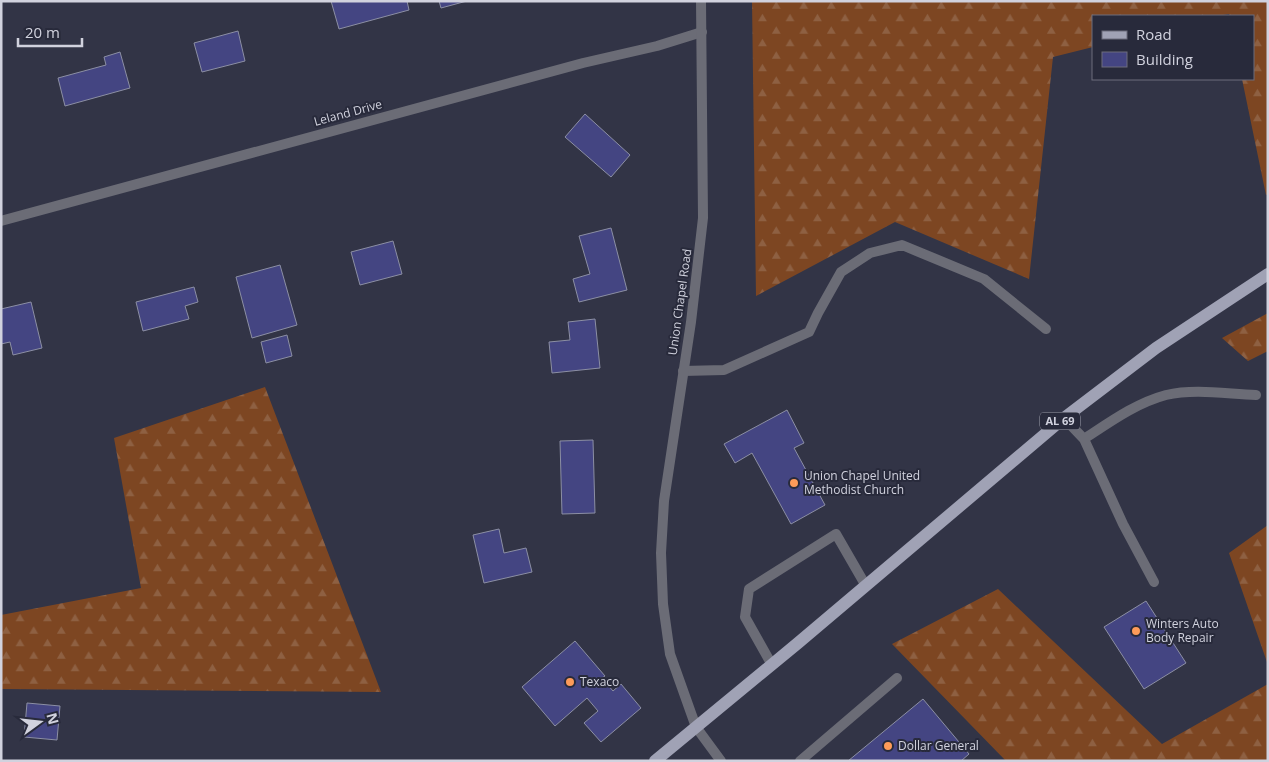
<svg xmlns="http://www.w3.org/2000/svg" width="1269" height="762" font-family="'Open Sans',sans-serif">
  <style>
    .forest { fill: url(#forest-firs) }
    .building { fill: #444582; stroke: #8c8fa4 }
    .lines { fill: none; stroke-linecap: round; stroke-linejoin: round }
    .service { stroke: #6b6c76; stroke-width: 10 }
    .minor { stroke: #6b6c76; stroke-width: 10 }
    .tertiary { stroke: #6b6c76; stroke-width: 10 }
    .primary { stroke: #a0a2b5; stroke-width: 12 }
    .poi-dot { fill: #fe9b59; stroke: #282a3b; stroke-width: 2 }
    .labels { text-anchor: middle; stroke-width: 4; stroke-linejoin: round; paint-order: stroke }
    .shield { fill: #282a3b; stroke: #9ea0ad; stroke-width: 1 }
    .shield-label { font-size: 11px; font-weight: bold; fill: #d1d2de }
    .street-label { font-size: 12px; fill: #d1d2de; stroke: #282a3b }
    .poi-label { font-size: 12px; fill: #d1d2de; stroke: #282a3b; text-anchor: start }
  </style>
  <defs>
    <pattern id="forest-firs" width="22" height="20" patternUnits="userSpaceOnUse" patternTransform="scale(1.25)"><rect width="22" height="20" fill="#7d4622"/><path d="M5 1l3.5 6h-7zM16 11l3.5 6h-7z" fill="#8e6042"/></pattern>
  </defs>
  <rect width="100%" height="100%" fill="#323446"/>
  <path class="forest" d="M752,1H1268V194L1266,195L1242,79H1253V16H1230L1229,14L1217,16H1093V47L1053,57L1029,279L895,222L756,296Z
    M1268,313V351L1248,361L1222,338Z
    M265,387L381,692L1,689V615L141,588L114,438Z
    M1268,525V665L1229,553Z
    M998,589L1162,744L1268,684V761H1006L892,644Z"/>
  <path class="building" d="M331,1H407L409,10L339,29Z
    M439,1H467L441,8Z
    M238,31L245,61L202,72L194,43Z
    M120,52L130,88L65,106L58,78L106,65L104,57Z
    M585,114L630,155L611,177L565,137Z
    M611,228L627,290L579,302L573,279L590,274L579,236Z
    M393,241L402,274L360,285L351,252Z
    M280,265L297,325L252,338L236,277Z
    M194,287L198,302L185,306L189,319L143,331L136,302Z
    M31,302L42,348L13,355L10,342L1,344V309Z
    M595,319L600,368L552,373L549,342L570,340L568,322Z
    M287,335L292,356L266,363L261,342Z
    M787,410L804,443L794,448L825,505L791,524L752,453L735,463L724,444Z
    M593,440L595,513L562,514L560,441Z
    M499,529L504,553L526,548L532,572L484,583L473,535Z
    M1146,601L1186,663L1144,689L1104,627Z
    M575,641L605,676L602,678L613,691L621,684L641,708L601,742L584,723L598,711L587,698L555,726L522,687Z
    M923,699L969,754L961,761H848Z
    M27,703L60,706L57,740L24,737Z"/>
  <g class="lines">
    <path class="service" d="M683,371L724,370L809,332L818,313L841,272L870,253L902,245L984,279L1046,329
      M1064,418L1084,439C1110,422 1136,403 1166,395C1195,388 1227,394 1256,395
      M1084,439L1123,524L1154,582
      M772,665L745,617L749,589L836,534L866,586
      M800,761L897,678"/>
    <path class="minor" d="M1,221L583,63L657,46L702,32"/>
    <path class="tertiary" d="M701,1L703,218L691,322L664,501L661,553L663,604L670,654L696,727L721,761"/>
    <path class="primary" d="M655,761L798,643L1064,418L1156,348L1268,274"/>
  </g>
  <g class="poi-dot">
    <circle cx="794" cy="483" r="5"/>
    <circle cx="1136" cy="631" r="5"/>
    <circle cx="570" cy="682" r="5"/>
    <circle cx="888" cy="746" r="5"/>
  </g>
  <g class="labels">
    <rect class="shield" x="1040" y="412.5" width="40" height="17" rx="4"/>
    <g class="shield-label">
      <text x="1060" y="425">AL 69</text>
    </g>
    <g class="street-label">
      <text transform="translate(348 113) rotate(-15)" y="4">Leland Drive</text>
      <text transform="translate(680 302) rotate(-82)" y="4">Union Chapel Road</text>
    </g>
    <g class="poi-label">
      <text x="804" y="480">Union Chapel United<tspan x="804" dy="14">Methodist Church</tspan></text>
      <text x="1146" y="628">Winters Auto<tspan x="1146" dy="14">Body Repair</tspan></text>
      <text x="580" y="686">Texaco</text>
      <text x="898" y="750">Dollar General</text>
    </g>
  </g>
  <rect width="1269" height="762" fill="none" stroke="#d1d2de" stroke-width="5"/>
  <rect x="1092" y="15" width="162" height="65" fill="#282a3b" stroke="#6c6d7c"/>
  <rect x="1102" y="31" width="25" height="8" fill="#a0a2b5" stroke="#6c6d7c"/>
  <text x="1136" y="40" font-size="15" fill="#d1d2de">Road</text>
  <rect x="1102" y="52" width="25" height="15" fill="#444582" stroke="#6c6d7c"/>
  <text x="1136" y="65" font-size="15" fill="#d1d2de">Building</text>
  <g transform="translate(40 722) rotate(75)" stroke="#282a3b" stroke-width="4" paint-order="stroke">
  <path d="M0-4L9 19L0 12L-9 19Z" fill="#d1d2de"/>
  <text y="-8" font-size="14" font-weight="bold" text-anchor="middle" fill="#d1d2de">N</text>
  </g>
  <path d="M18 38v8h64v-8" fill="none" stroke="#d1d2de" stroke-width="2.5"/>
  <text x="25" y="38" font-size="15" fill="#d1d2de" stroke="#282a3b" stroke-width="4" paint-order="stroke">20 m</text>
</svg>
